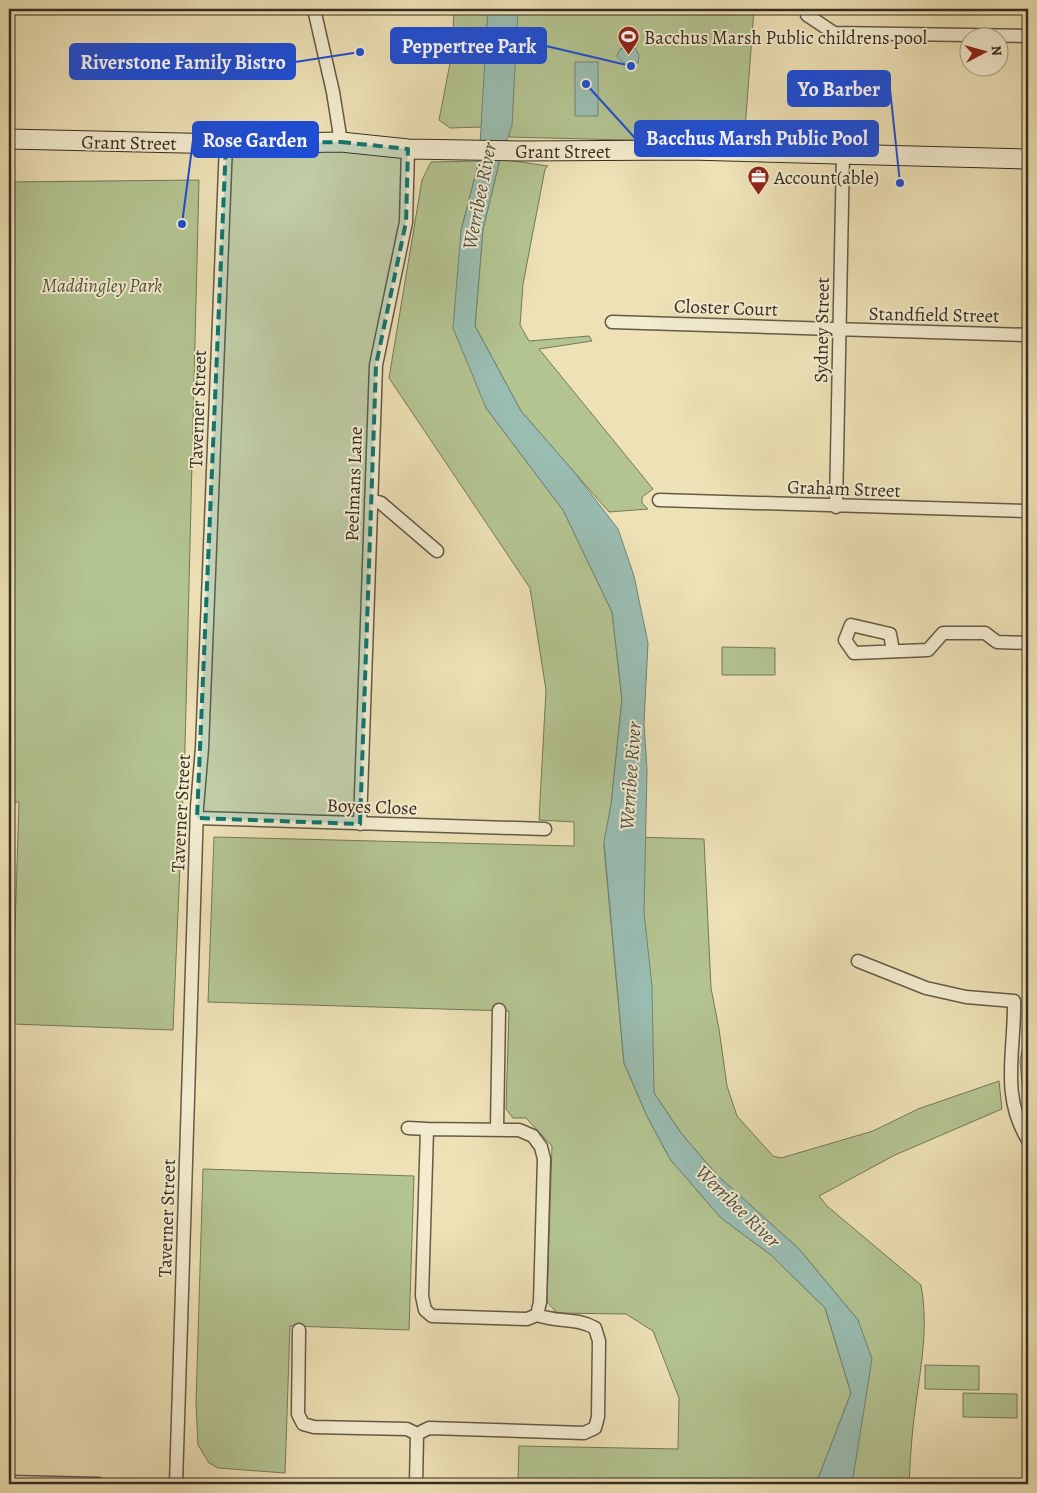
<svg xmlns="http://www.w3.org/2000/svg" width="1037" height="1493" font-family="Alegreya,serif">
  <style>
    .green { fill: #b3c491; stroke: #74785a }
    .water { fill: #9abdb2; stroke: #728378 }
    .lines { fill: none; stroke-linecap: round; stroke-linejoin: round }
    .street-casing { stroke: #645a47; stroke-width: 15 }
    .secondary-casing { stroke: #362d22; stroke-width: 21 }
    .street { stroke: #f3eccf; stroke-width: 12 }
    .secondary { stroke: #f3eccf; stroke-width: 19 }
    .marked { fill: #0f766e; fill-opacity: 0.2; stroke: #0f766e; stroke-width: 4; stroke-dasharray: 10 6; stroke-linejoin: round }
    .labels { text-anchor: middle; stroke-width: 4; stroke-linejoin: round; paint-order: stroke }
    .poi-label { font-size: 19px; fill: #362d22; stroke: #f3eccf; text-anchor: start }
    .street-label { font-size: 19px; fill: #362d22; stroke: #f3eccf }
    .park-label { font-size: 19px; font-style: italic; fill: #55533e; stroke: #f3eccf }
    .water-label { font-size: 20px; font-style: italic; fill: #4f5146; stroke: #f3eccf }
    .leader { fill: none; stroke: #1d4ed8; stroke-width: 2 }
    .callout-dot { fill: #1d4ed8; stroke: #f3eccf; stroke-width: 2 }
    .callout { fill: #1d4ed8; stroke: #1d4ed8; stroke-width: 2 }
    .callout-label { font-size: 20px; text-anchor: middle; font-weight: bold; fill: #fff }
  </style>
  <rect width="100%" height="100%" fill="#ede1b5"/>
  <filter id="stains"><feTurbulence type="fractalNoise" baseFrequency=".004" numOctaves="4"/><feColorMatrix values="0 0 0 0 .2 0 0 0 0 .09 0 0 0 0 .02 0 0 0 .5 -.17"/></filter>
  <radialGradient id="worn" r=".72"><stop offset=".6" stop-color="#630" stop-opacity="0"/><stop offset="1" stop-color="#630" stop-opacity=".3"/></radialGradient>
  <path class="green" d="M454,9H488L482,127L450,128L439,120L452,53Z
    M517,9H754L744,143L509,137Z
    M500,159L548,166L545,169L523,284L520,325L529,341L589,336L592,341L539,349L653,489L642,497V503L648,509L609,512L521,411L475,326L483,229Z
    M479,161L461,231L486,408L563,510L612,612L622,699L611,805L604,847L624,1063L647,1116L670,1159L721,1218L771,1255L825,1308L851,1393L816,1484H640L518,1480L519,1446L678,1449L679,1398L653,1331L626,1314L557,1313L547,1302L552,1146L526,1118H513L506,1109L509,1011L208,1002L214,837L574,846V822L539,820L546,690L530,588L389,378L422,180L431,162Z
    M199,180L185,747L173,1030L12,1024L19,802H9V182Z
    M722,647L775,648V675H722Z
    M635,837L704,839L711,988L719,1029L727,1086L737,1116L773,1156L781,1158L873,1131L918,1109L999,1081L1002,1109L895,1155L819,1196L827,1206L921,1285C930,1333 918,1379 913,1427C911,1446 910,1465 909,1484H852L858,1320L799,1249L717,1175L681,1133L654,1093Z
    M1026,1033H1028V1091L1023,1096L1020,1060Z
    M203,1169L414,1176L409,1330L290,1326L285,1473L218,1468L209,1463L198,1445L196,1403Z
    M925,1365L979,1366V1390L925,1389Z
    M963,1393L1017,1394V1418L963,1417Z"/>
  <path class="water" d="M488,9H518L512,126L500,159L483,229L475,326L521,411L575,473L618,529L634,576L648,643L644,723L647,770L644,913L652,986L654,1093L681,1133L717,1175L799,1249L858,1320L872,1359L852,1484H816L851,1393L825,1308L771,1255L721,1218L670,1159L647,1116L624,1063L604,842L611,805L622,699L612,612L563,510L486,408L453,328L461,231L479,161Z
    M627,47L635,48L639,55L638,63C628,65 623,65 617,56L620,49Z
    M575,62H598V116H575Z"/>
  <g class="lines">
    <defs>
      <path id="street" d="M314,9L333,92L341,142
        M807,15L834,33L1028,36
        M612,322L1028,335
        M371,500L381,503L437,551
        M659,500L1028,511
        M836,507L843,153
        M893,651L890,634L851,625L845,640L854,653L928,650L943,633H985L997,642L1028,643
        M197,818L545,829
        M360,824L376,365L406,222L408,149
        M858,961L926,988L966,997L1014,1001C1015,1051 1000,1095 1028,1140
        M408,1128L427,1129
        M497,1129L499,1010
        M299,1330L298,1414L303,1424L314,1427L407,1429L417,1434
        M9,1482L98,1484
        M176,1484L197,807L202,748L226,144
        M416,1484L417,1434L429,1428L584,1433L595,1428L598,1417L599,1341L595,1328C576,1317 558,1323 537,1315L527,1319L432,1316L425,1310L422,1296L427,1129L519,1130L533,1136L541,1147L544,1159L540,1302L537,1315"/>
      <path id="secondary" d="M9,139L226,144L341,142L408,149L520,151L690,150L1028,159"/>
    </defs>
    <use href="#street" class="street-casing"/>
    <use href="#secondary" class="secondary-casing"/>
    <use href="#street" class="street"/>
    <use href="#secondary" class="secondary"/>
  </g>
  <path class="marked" d="M341,142L408,149L406,222L376,365L360,824L197,818L226,144Z"/>
  <defs>
    <symbol id="stadium-pin" viewBox="-11 -11 22 30"><path d="M0 17L-7.5 6A9.5 9.5 0 1 1 7.5 6Z" fill="#8f2418" stroke="#f3eccf"/><path d="M0-5a6.5 5 0 1 0 0 10a6.5 5 0 1 0 0-10ZM-3.5-1.8h7v3.6h-7Z" fill="#fff"/></symbol>
    <symbol id="office-pin" viewBox="-11 -11 22 30"><path d="M0 17L-7.5 6A9.5 9.5 0 1 1 7.5 6Z" fill="#8f2418" stroke="#f3eccf"/><path d="M-6-3h4V-5.5h4V-3h4V5H-6ZM-1-4.5V-3h2v-1.5ZM-6 0V1H6V0Z" fill="#fff"/></symbol>
  </defs>
  <g fill-rule="evenodd">
    <use href="#stadium-pin" x="616" y="24" width="25" height="34"/>
    <use href="#office-pin" x="746" y="164" width="25" height="34"/>
  </g>
  <g class="labels">
    <g class="poi-label">
      <text x="644" y="44">Bacchus Marsh Public childrens pool</text>
      <text x="774" y="184">Account(able)</text>
    </g>
    <g class="street-label">
      <text transform="translate(129 142) rotate(1)" y="7">Grant Street</text>
      <text x="563" y="158">Grant Street</text>
      <text transform="translate(726 307) rotate(2)" y="7">Closter Court</text>
      <text transform="translate(934 314) rotate(1)" y="7">Standfield Street</text>
      <text transform="translate(821 330) rotate(-89)" y="7">Sydney Street</text>
      <text transform="translate(197 409) rotate(-88)" y="7">Taverner Street</text>
      <text transform="translate(353 484) rotate(-88)" y="7">Peelmans Lane</text>
      <text transform="translate(844 488) rotate(2)" y="7">Graham Street</text>
      <text transform="translate(372 806) rotate(2)" y="7">Boyes Close</text>
      <text transform="translate(180 813) rotate(-87)" y="7">Taverner Street</text>
      <text transform="translate(166 1218) rotate(-88)" y="7">Taverner Street</text>
    </g>
    <g class="park-label">
      <text x="102" y="292">Maddingley Park</text>
    </g>
    <g class="water-label">
      <text transform="translate(479 196) rotate(-79)" y="7">Werribee River</text>
      <text transform="translate(630 776) rotate(-86)" y="7">Werribee River</text>
      <text transform="translate(738 1206) rotate(44)" y="7">Werribee River</text>
    </g>
  </g>
  <path class="leader" d="M631 66L546 46M360 52L295 62M900 183L890 89M586 84L635 138M182 224L193 140"/>
  <g class="callout-dot">
    <circle cx="631" cy="66" r="5"/>
    <circle cx="360" cy="52" r="5"/>
    <circle cx="900" cy="183" r="5"/>
    <circle cx="586" cy="84" r="5"/>
    <circle cx="182" cy="224" r="5"/>
  </g>
  <g class="callout">
    <rect x="391" y="28" width="155" height="35" rx="5"/>
    <rect x="70" y="44" width="225" height="35" rx="5"/>
    <rect x="788" y="71" width="102" height="35" rx="5"/>
    <rect x="635" y="121" width="243" height="35" rx="5"/>
    <rect x="193" y="122" width="125" height="35" rx="5"/>
  </g>
  <g class="callout-label">
    <text x="469" y="53">Peppertree Park</text>
    <text x="183" y="69">Riverstone Family Bistro</text>
    <text x="839" y="96">Yo Barber</text>
    <text x="757" y="145">Bacchus Marsh Public Pool</text>
    <text x="255" y="147">Rose Garden</text>
  </g>
  <rect width="1037" height="1493" fill="none" stroke="#ede1b5" stroke-width="30"/>
  <rect x="10" y="10" width="1017" height="1473" fill="none" stroke="#362d22" stroke-width="2.5"/>
  <rect x="15" y="15" width="1007" height="1463" fill="none" stroke="#362d22"/>
  <g transform="translate(984 52) rotate(84)"><circle r="24" fill="#f3eccf" stroke="#a7a08a"/>
  <path d="M0-4L9 19L0 12L-9 19Z" fill="#8f2418"/>
  <text y="-8" font-size="14" font-weight="bold" text-anchor="middle" fill="#362d22">N</text>
  </g>
  <rect width="100%" height="100%" filter="url(#stains)"/>
  <rect width="100%" height="100%" fill="url(#worn)"/>
</svg>
